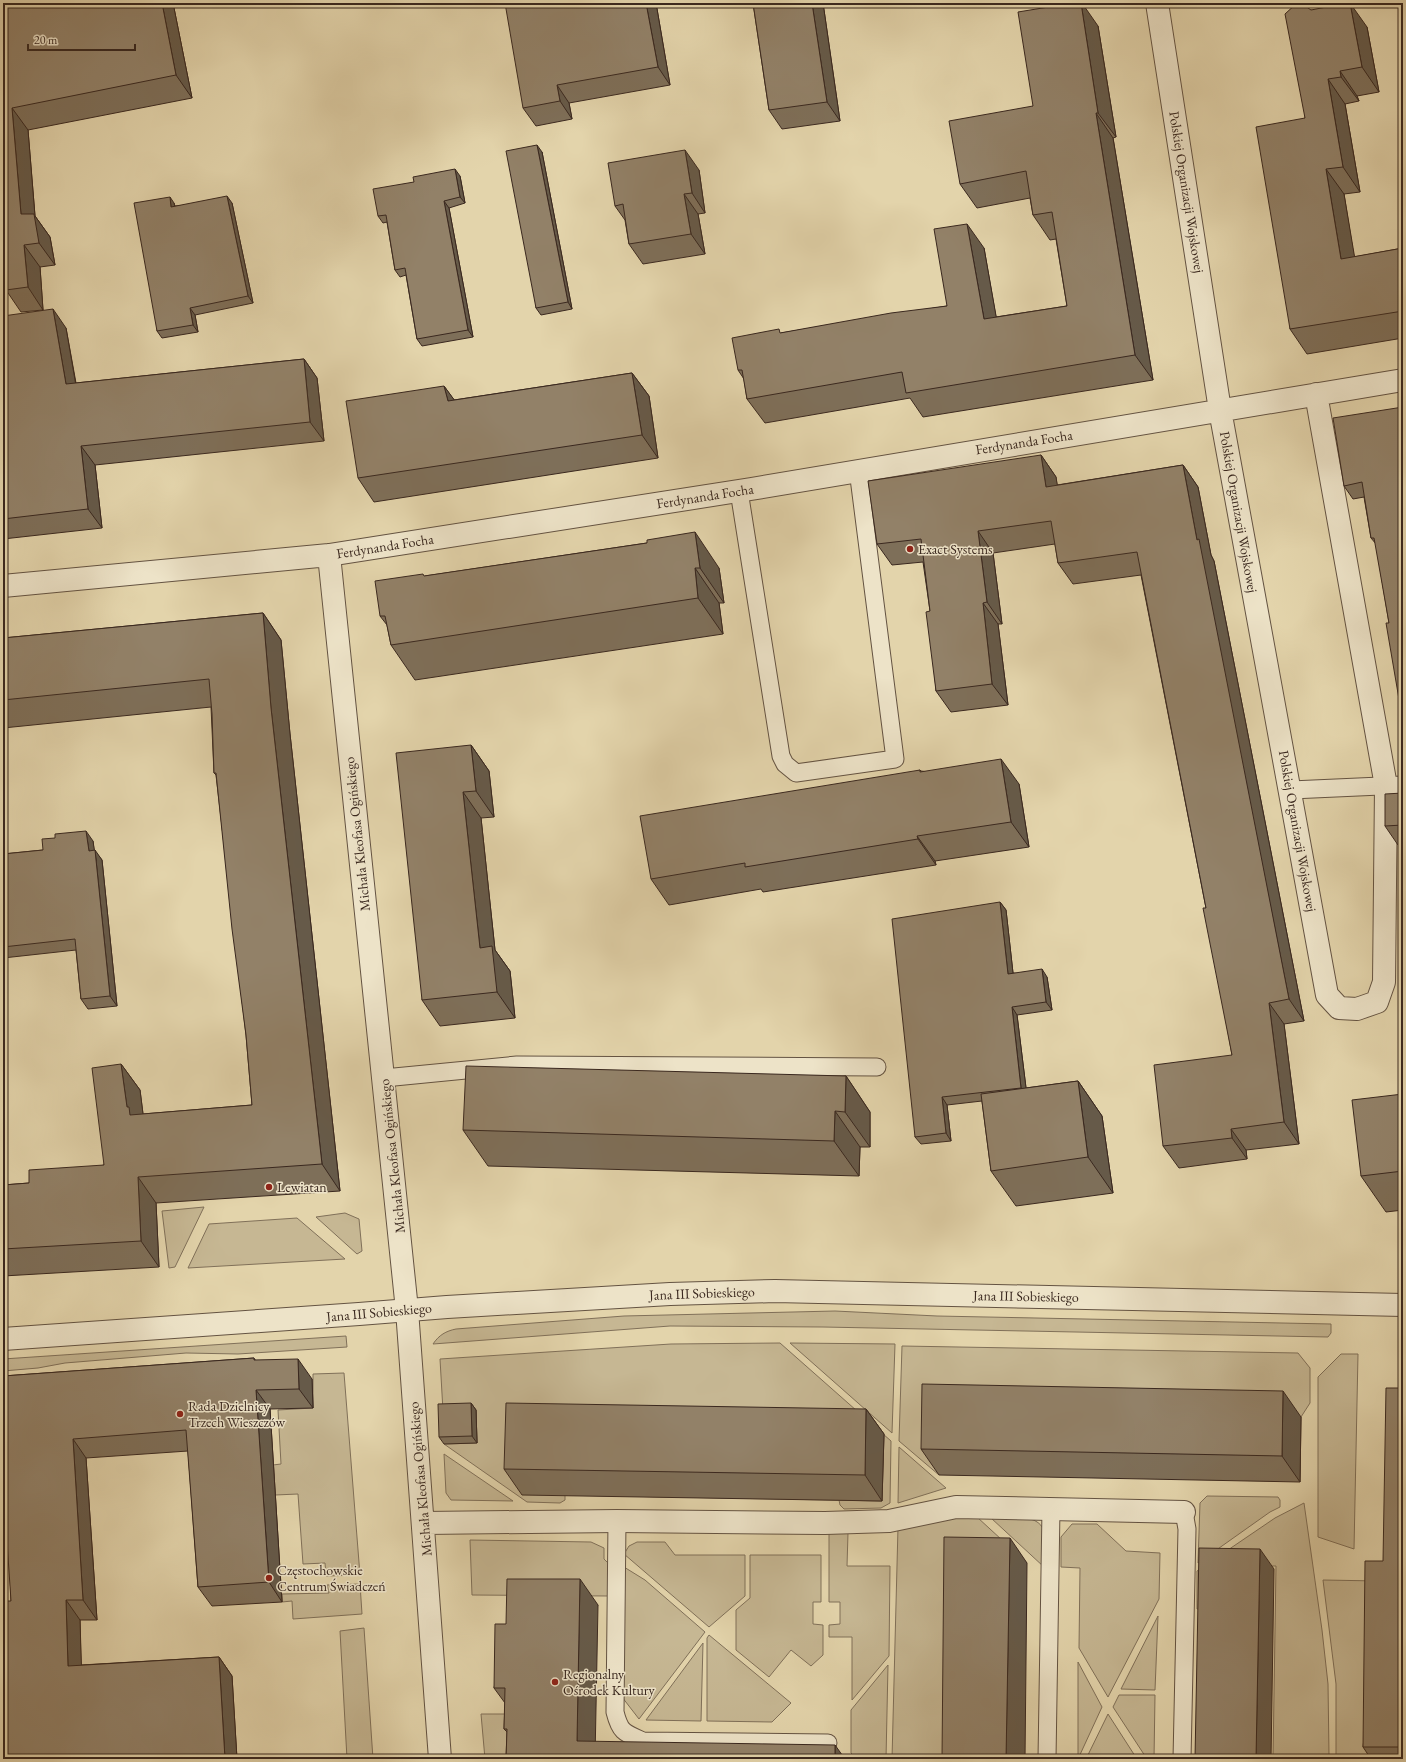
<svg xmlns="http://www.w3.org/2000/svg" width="1406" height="1762" font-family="'EB Garamond',serif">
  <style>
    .green { fill: #c6b793; stroke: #807059 }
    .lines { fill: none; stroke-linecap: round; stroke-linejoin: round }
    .service-casing { stroke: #645342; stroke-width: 19 }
    .minor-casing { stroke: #645342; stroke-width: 24 }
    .tertiary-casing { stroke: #645342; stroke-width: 24 }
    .service { stroke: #ede3c8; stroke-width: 17 }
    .minor { stroke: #ede3c8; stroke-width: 22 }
    .tertiary { stroke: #ede3c8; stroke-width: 22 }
    .wall { fill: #7e6f59; stroke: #3a281f }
    .shaded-wall { fill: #665a49; stroke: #3a281f }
    .building { fill: #928168; stroke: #3a281f }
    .poi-dot { fill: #8f2418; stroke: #ede3c8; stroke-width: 1.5 }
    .labels { text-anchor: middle; stroke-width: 3; stroke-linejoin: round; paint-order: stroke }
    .street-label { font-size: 14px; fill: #3a281f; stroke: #ede3c8 }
    .poi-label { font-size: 14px; fill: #3a281f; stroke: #ede3c8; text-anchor: start }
  </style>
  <rect width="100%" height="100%" fill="#e3d4ab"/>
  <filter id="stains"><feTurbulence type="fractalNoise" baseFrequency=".005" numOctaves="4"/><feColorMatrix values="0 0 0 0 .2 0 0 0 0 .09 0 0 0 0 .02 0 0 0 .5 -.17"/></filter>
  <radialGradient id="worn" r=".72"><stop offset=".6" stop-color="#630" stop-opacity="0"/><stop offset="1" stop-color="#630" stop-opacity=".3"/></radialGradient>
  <path class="green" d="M204,1207L175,1267L169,1268L162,1211Z
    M345,1213L359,1219L362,1251L357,1254L316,1217Z
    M297,1218L345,1259L188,1268L209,1224Z
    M835,1311L937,1316L1331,1324V1333L1328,1337L823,1327L670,1326L433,1344C439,1335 446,1331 456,1329L624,1316Z
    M346,1336L347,1347L238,1354L186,1353L65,1363L38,1368L3,1371V1359Z
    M780,1343L891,1441L890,1503L881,1508L844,1509L840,1505L839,1500L882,1501L565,1495V1500L560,1503L527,1502L444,1444L477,1443L476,1410L443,1411L440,1359L671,1344Z
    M790,1343L895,1344L892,1433Z
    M902,1346L1298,1353L1310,1368V1403L1301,1417L940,1410L939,1475L899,1441Z
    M1341,1354H1358L1354,1549L1318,1537V1377Z
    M344,1373L360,1575L326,1576L325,1563L303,1564L298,1494L275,1495L273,1465L281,1464L278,1410L313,1408V1374Z
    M899,1447L946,1488L898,1503Z
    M444,1454L513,1501L451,1500L446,1493Z
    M1207,1496L1278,1497L1280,1500V1507L1270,1512L1198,1563L1200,1503Z
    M1304,1503L1322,1630L1328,1684L1329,1755L1327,1759H1273L1276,1566H1210L1208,1609H1197V1571L1275,1518Z
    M977,1517L1027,1563L962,1562L961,1759H892L898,1527L944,1518Z
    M991,1518C1008,1518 1043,1511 1045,1536C1046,1546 1044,1557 1044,1567Z
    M1072,1524H1097L1126,1551L1160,1553L1159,1599L1108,1697L1079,1648L1080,1568L1061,1567V1537Z
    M829,1533H848L847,1566H890L889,1656L852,1700V1637H829V1625L840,1624V1602H829Z
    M470,1540L591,1542L604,1548V1559L609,1564L608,1596L472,1595Z
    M637,1542H665L675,1555H745V1596L709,1627L624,1554L629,1546Z
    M750,1555H821V1602H813V1624L823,1625V1655L811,1666L791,1650L769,1677L736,1650V1610L750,1598Z
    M624,1567L645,1580L705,1632L639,1719L622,1697Z
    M1323,1580L1379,1581L1376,1759H1336V1684Z
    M360,1584L362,1614L293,1619L292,1601L282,1602V1594L329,1593L327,1585Z
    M1158,1616L1155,1690L1121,1689Z
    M364,1628L373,1759H347L340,1631Z
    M709,1635L791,1703L772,1722L707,1721V1638Z
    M703,1643L701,1721L646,1720Z
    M1078,1662L1102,1707L1078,1759Z
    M888,1665L886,1759H857L851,1753V1710Z
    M1119,1695H1155L1154,1759H1147L1113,1707Z
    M481,1714H523L525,1759H485Z
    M1108,1714L1137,1759H1086Z"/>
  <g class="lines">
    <defs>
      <path id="service" d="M739,491L781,756L785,764L796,773L895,759L858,470
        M1291,790L1403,785
        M384,1078L517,1065L877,1067
        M617,1521L615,1712C620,1732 624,1733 643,1741L828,1743
        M1047,1759L1051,1509
        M1182,1759L1187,1529L1184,1512"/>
      <path id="minor" d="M1157,3L1220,410L1327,995L1339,1008L1357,1009L1377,1002L1384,982L1386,786L1316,394
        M329,555L407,1310L440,1759
        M3,586L329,555L751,489L1403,380
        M424,1523L617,1521L825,1523L889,1521L956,1507L1184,1512"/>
      <path id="tertiary" d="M3,1339L359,1314L447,1307L670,1294L775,1291L1403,1305"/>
    </defs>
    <use href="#service" class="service-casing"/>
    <use href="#minor" class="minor-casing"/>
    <use href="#tertiary" class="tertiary-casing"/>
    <use href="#service" class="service"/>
    <use href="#minor" class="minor"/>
    <use href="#tertiary" class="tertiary"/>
  </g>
  <path class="wall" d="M3,3H173L192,98L28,130L35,216L50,237L55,265L40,267L43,310L21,312L6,290Z
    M656,3L670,85L569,103L572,119L536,126L523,108Z
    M753,3H823L840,121L782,129L769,110Z
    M1311,10L1367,27L1379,92L1357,96L1359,101L1345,104L1360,192L1344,194L1354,257L1403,248V338L1307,354L1290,329L1305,118Z
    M1098,26L1116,137L1113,138L1153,380L923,417L910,398L765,423L747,399L744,379L738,370L781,333L947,306L984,248L996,317L1067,306L1056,239L1050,240L1033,215L1030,198L977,208L960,184L1033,106Z
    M542,152L572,309L541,315L536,308Z
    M699,170L705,213L698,214L705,254L643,264L629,244L625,220L615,206Z
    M460,176L465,203L449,208L473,337L422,346L417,339L406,275L400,277L395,270L387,222L383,223L378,216Z
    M174,203L175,206L232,203L253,303L195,315L198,332L162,338L157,331Z
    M3,316L66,328L76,383L304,359L317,378L324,441L95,465L102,528L3,539Z
    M632,373L649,396L658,458L374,502L358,478L444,386L454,400Z
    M1403,407V713L1401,711L1389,623L1376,544L1371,538L1364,497L1353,499L1344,486Z
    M1041,455L1056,477L1057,485L1183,465L1198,487L1211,555L1214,561L1304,1021L1284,1024L1299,1144L1246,1150L1247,1159L1179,1168L1163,1146L1232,1055L1206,908L1141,575L1073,584L1058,563L1055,544L993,553L1002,624H998L1008,705L951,712L936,691L930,611L923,562L892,565L877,544Z
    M647,543L719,568L724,603H719L723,634L415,680L391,645L387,625L380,616L425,576Z
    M263,613L281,640L290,734L340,1191L156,1203L159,1267L3,1276V1185L29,1183L104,1165L121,1064L140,1090L143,1114L252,1105L246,1035L216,775L214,773L211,707L3,728V638Z
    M471,745L489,771L494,817L481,818L495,950L510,971L515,1018L440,1026L422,1000Z
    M920,770L921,771L1019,784L1029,847L935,861L936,865L763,892L761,889L669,905L651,879Z
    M1403,793V845H1398L1385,826Z
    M93,841L94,850L102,860L117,1006L88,1009L81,999L76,950L3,958V854L43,850Z
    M1000,902L1006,910L1013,973L1047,977L1052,1010L1017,1015L1026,1088L1078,1081L1102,1116L1113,1193L1016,1206L991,1171L982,1101L947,1105L951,1141L921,1144L915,1137Z
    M846,1076L870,1112V1147H860L859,1176L488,1166L463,1130Z
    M1403,1094V1210L1386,1212L1361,1176Z
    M254,1358L255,1360L312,1379L313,1408L270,1409L282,1602L212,1606L198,1587L188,1451L86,1458L97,1620H80L81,1665L219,1657L232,1676L237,1759H5V1758L11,1601L3,1376Z
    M1403,1388V1759H1371L1363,1747Z
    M471,1403L476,1410L477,1443L444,1444L439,1437Z
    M866,1409L884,1434L882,1501L522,1495L504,1469Z
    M1301,1417L1300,1482L939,1475L921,1449Z
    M598,1605L506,1759L507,1732L504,1729L505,1703L494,1688L506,1624Z"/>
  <path class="shaded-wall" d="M162,3H173L192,98L176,75Z
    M646,3H656L670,85L658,67Z
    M812,3H823L840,121L827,102Z
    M1081,3H1082L1098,26L1116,137L1098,113Z
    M1350,3L1367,27L1379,92L1362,67Z
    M1340,71L1357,96L1359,101L1341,77Z
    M1328,79L1345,104L1360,192L1343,167Z
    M557,85L569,103L572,119L560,101Z
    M12,108L28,130L35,216L50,237L55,265L39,243L21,214Z
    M1096,113L1113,138L1153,380L1135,355Z
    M537,145L542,152L572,309L568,302Z
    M685,150L699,170L705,213L692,193Z
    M455,169L460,176L465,203L460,197Z
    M1326,169L1344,194L1359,283L1341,259Z
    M684,194L698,214L705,254L691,234Z
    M227,196L232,203L253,303L248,296Z
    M170,197L174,203L176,214L171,207Z
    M444,201L449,208L473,337L468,330Z
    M967,224L984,248L1001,344L984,319Z
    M24,245L40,267L43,310L28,287Z
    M190,308L195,315L198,332L193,325Z
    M53,309L66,328L79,403L66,384Z
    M304,359L317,378L324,441L310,422Z
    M632,373L649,396L658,458L642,435Z
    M444,386L461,409L448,401Z
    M81,446L95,465L102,528L88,509Z
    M1041,455L1056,477L1061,508L1046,487Z
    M1183,465L1198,487L1211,555L1214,561L1304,1021L1289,999L1197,540Z
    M978,531L993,553L1002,624L987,602Z
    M695,532L719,568L724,603L700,568Z
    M695,568L719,603L723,634L698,598Z
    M983,603L998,624L1008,705L992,684Z
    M263,613L281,640L290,734L340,1191L322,1164L271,708Z
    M471,745L489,771L494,817L476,791Z
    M1001,759L1019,784L1029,847L1011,822Z
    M463,792L481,818L495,950L510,971L515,1018L497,992L480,948Z
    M86,831L93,841L96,861L89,851Z
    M917,836L935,861L936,865L918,839Z
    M95,850L102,860L117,1006L110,996Z
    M1000,902L1006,910L1014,982L1008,974Z
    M1042,969L1047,977L1052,1010L1046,1002Z
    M1269,1003L1284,1024L1299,1144L1284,1122Z
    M1012,1007L1017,1015L1027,1096L1021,1088Z
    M121,1064L140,1090L145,1130L130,1115L127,1107Z
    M846,1076L870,1112V1147L845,1112Z
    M1078,1081L1102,1116L1113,1193L1088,1157Z
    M942,1097L947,1105L951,1141L946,1133Z
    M835,1111L860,1147L859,1176L834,1141Z
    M1231,1129L1246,1150L1247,1159L1232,1138Z
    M138,1177L156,1203L159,1267L141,1241Z
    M298,1359L312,1379L313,1408L299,1389Z
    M256,1390L270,1409L282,1602L269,1582Z
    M1283,1391L1301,1417L1300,1482L1282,1456Z
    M471,1403L476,1410L477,1443L472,1436Z
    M866,1409L884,1434L882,1501L865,1475Z
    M73,1439L86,1458L97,1620L83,1600Z
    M1010,1538L1027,1563L1025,1759H1006Z
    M1260,1549L1274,1569L1271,1759H1256Z
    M580,1579L598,1605L595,1759L577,1741Z
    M66,1600L80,1620L82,1685L68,1666Z
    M219,1657L232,1676L237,1759H225Z
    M835,1745L845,1759H835Z"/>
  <path class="building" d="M3,3H162L176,75L12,108L21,214H34L39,243L24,245L28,287L6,290L3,273Z
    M505,3H646L658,67L557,85L560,101L523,108Z
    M753,3H812L827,102L769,110Z
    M1073,3H1081L1098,113H1096L1135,355L906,393L902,372L747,399L742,370H738L732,338L779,329L780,333L891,313L947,306L934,229L967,224L984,319L1067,306L1052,212L1033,215L1026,171L960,184L949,121L1033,106L1018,12Z
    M1297,3H1301L1311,10L1347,3H1350L1362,67L1340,71L1341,77L1328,79L1343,167L1326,169L1341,259L1403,248V311L1290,329L1256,127L1305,118L1285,14Z
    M537,145L568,302L536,308L506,151Z
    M685,150L692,193L684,194L691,234L629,244L623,204L615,206L608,163Z
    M455,169L460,197L444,201L468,330L417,339L405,268L395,270L386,215L378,216L373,189L414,182L413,177Z
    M227,196L248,296L190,308L193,325L157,331L134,203L170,197L171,207Z
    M53,309L66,384L304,359L310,422L81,446L88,509L3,519V316Z
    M632,373L642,435L358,478L346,401L444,386L448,401Z
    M1403,407V711H1401L1386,623H1389L1374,538H1371L1362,482L1344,486L1333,418Z
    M1041,455L1046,487L1183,465L1197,540L1199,539L1289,999L1269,1003L1284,1122L1231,1129L1232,1138L1163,1146L1154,1065L1232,1055L1203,908H1206L1137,552L1058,563L1051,521L978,531L987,602L983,603L992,684L936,691L926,612L930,611L921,539L877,544L868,481Z
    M695,532L700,568H695L698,598L391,645L385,616H380L375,581L423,574L424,576L647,543V540Z
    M263,613L271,708L322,1164L138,1177L141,1241L3,1249V1185L29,1183V1170L104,1165L92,1068L121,1064L127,1107H129L130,1115L252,1105L246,1035L232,929L216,773H214L212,714L209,679L3,700V638Z
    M471,745L476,791L463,792L480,948L492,946L497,992L422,1000L396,753Z
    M1001,759L1011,822L917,836L918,839L745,867V863L651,879L640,816L920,770V772Z
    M1403,793V825L1385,826V794Z
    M86,831L89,851L95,850L110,996L81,999L75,939L3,947V854L43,850L42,839L55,838V834Z
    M1000,902L1008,974L1042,969L1046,1002L1012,1007L1021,1088L942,1097L946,1133L915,1137L892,919Z
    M466,1066L846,1076L845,1112L835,1111L834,1141L463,1130Z
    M1078,1081L1088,1157L991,1171L981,1094Z
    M1403,1094V1171L1361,1176L1352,1100Z
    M254,1358V1360L298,1359L299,1389L256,1390L269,1582L198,1587L186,1430L73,1439L83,1600H66L68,1666L219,1657L225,1759H54V1755L5,1758L3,1725V1601H11L3,1482V1376Z
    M922,1384L1283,1391L1282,1456L921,1449Z
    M1386,1388H1403V1747H1363L1365,1561H1383Z
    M471,1403L472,1436L439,1437L438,1404Z
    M506,1403L866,1409L865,1475L504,1469Z
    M944,1537L1010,1538L1006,1759H942Z
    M1199,1548L1260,1549L1256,1759H1195Z
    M507,1579H580L577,1741L835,1745V1759H506L507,1729H504L505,1688H494L495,1624H506Z"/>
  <g class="poi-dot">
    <circle cx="910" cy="549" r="4"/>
    <circle cx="269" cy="1187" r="4"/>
    <circle cx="180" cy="1414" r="4"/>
    <circle cx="269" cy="1578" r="4"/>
    <circle cx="555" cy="1682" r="4"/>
  </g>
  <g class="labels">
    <g class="street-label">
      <text transform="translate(1187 192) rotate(81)" y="5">Polskiej Organizacji Wojskowej</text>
      <text transform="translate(1024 442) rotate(-9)" y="5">Ferdynanda Focha</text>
      <text transform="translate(705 496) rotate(-9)" y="5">Ferdynanda Focha</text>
      <text transform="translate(1239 512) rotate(80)" y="5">Polskiej Organizacji Wojskowej</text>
      <text transform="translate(385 546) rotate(-9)" y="5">Ferdynanda Focha</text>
      <text transform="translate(1298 831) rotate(80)" y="5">Polskiej Organizacji Wojskowej</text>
      <text transform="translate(357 834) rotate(-96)" y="5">Michała Kleofasa Ogińskiego</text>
      <text transform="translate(392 1156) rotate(-96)" y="5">Michała Kleofasa Ogińskiego</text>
      <text transform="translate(702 1293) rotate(-2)" y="5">Jana III Sobieskiego</text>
      <text transform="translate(1026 1296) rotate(1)" y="5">Jana III Sobieskiego</text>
      <text transform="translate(379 1312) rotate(-5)" y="5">Jana III Sobieskiego</text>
      <text transform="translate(420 1479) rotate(-95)" y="5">Michała Kleofasa Ogińskiego</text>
    </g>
    <g class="poi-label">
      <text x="918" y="554">Exact Systems</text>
      <text x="277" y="1192">Lewiatan</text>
      <text x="188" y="1411">Rada Dzielnicy<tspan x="188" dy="16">Trzech Wieszczów</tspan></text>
      <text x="277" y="1575">Częstochowskie<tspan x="277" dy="16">Centrum Świadczeń</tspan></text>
      <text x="563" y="1679">Regionalny<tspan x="563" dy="16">Ośrodek Kultury</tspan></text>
    </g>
  </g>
  <rect width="1406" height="1762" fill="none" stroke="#e3d4ab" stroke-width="16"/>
  <rect x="4" y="4" width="1398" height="1754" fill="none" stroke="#3a281f" stroke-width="2"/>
  <rect x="8" y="8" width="1390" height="1746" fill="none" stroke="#3a281f"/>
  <path d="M28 44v6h107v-6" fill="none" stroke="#3a281f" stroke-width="2"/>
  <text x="34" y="44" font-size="12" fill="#3a281f" stroke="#ede3c8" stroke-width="3" paint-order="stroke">20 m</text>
  <rect width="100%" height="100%" filter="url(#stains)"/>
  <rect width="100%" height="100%" fill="url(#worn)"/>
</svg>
